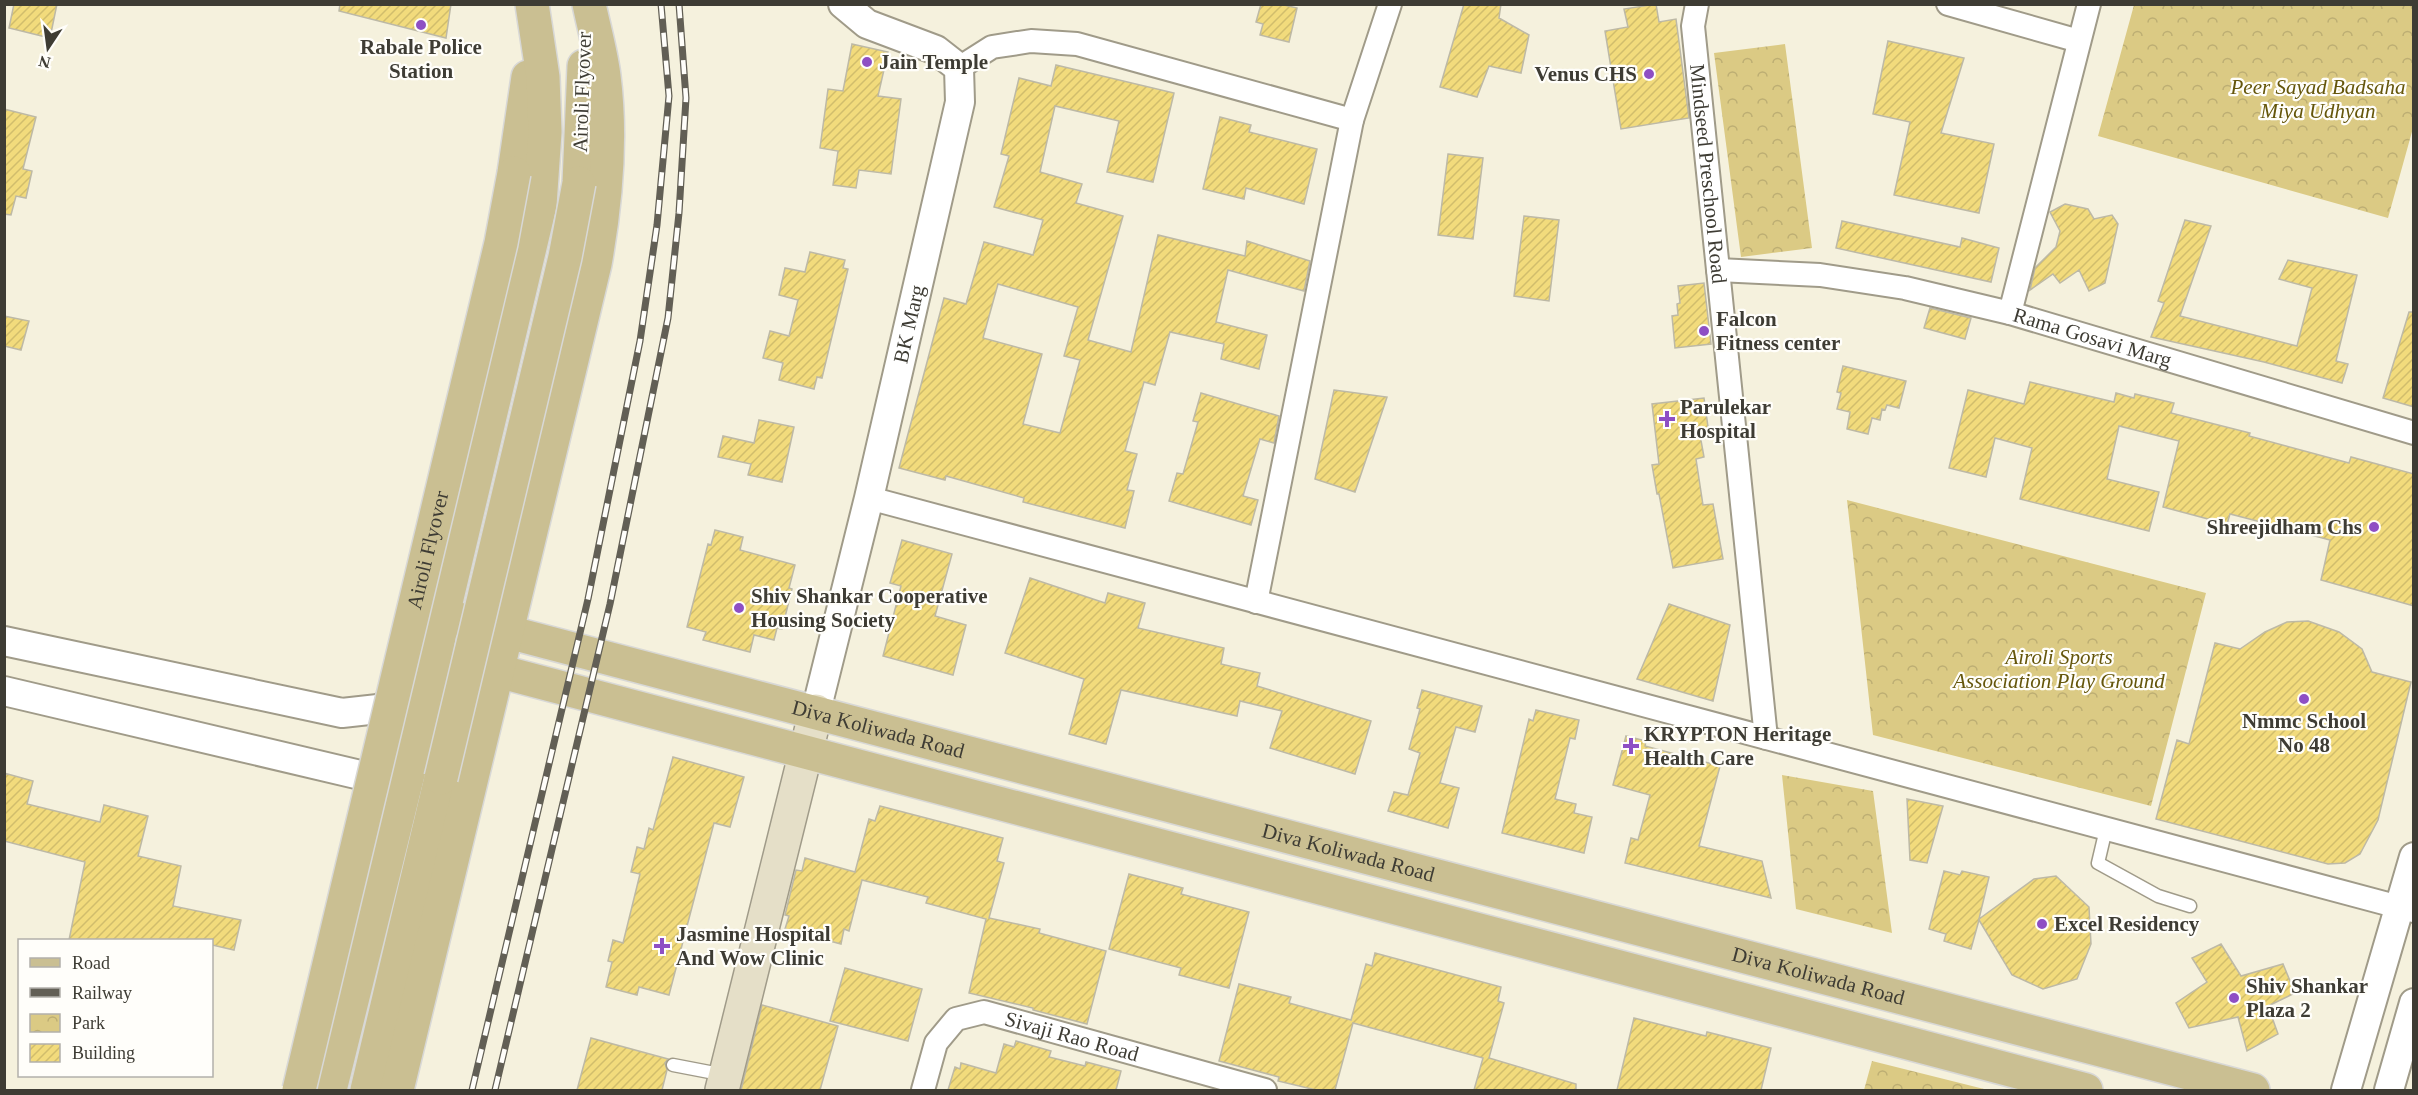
<svg xmlns="http://www.w3.org/2000/svg" width="2418" height="1095" font-family="'Times New Roman',serif">
  <style>
    .park { fill: url(#park-crowns) }
    .building { fill: url(#building-hatch); stroke: #bdb9a6; stroke-width: 1.5; fill-rule: evenodd }
    .lines { fill: none; stroke-linecap: round; stroke-linejoin: round }
    .service-casing { stroke: #a09b89; stroke-width: 15 }
    .minor-casing { stroke: #a09b89; stroke-width: 26 }
    .tertiary-casing { stroke: #a09b89; stroke-width: 32 }
    .secondary-casing { stroke: #a09b89; stroke-width: 36 }
    .primary-casing { stroke: #d8d8d6; stroke-width: 36 }
    .service { stroke: #fff; stroke-width: 12 }
    .minor { stroke: #fff; stroke-width: 22 }
    .tertiary { stroke: #fff; stroke-width: 28 }
    .secondary { stroke: #e5dfc8; stroke-width: 33 }
    .primary { stroke: #cabf92; stroke-width: 33 }
    .rail-casing { stroke: #625f55; stroke-width: 7 }
    .rail { stroke: #fffefa; stroke-width: 4.5; stroke-dasharray: 14; stroke-linecap: butt }
    .primary-bridge-casing { stroke: #d8d8d6; stroke-width: 36; stroke-linecap: butt }
    .primary-bridge { stroke: #cabf92; stroke-width: 33 }
    .poi-dot { fill: #8e4fc4; stroke: #fffefa; stroke-width: 2 }
    .labels { text-anchor: middle; stroke-width: 4.5; stroke-linejoin: round; paint-order: stroke }
    .poi-label { font-size: 21px; font-weight: bold; fill: #3e3c34; stroke: #fffefa; text-anchor: start }
    .park-label { font-size: 21px; font-style: italic; fill: #65560b; stroke: #fffefa }
    .street-label { font-size: 21px; fill: #3e3c34; stroke: #fffefa }
  </style>
  <defs>
    <pattern id="park-crowns" width="20" height="18" patternUnits="userSpaceOnUse" patternTransform="scale(1.5)"><rect width="20" height="18" fill="#dbca84"/><path d="M2 6a3 3 0 1 1 6 0M12 15a3 3 0 1 1 6 0" fill="none" stroke="#bdae73"/></pattern>
    <pattern id="building-hatch" width="6" height="6" patternUnits="userSpaceOnUse" patternTransform="scale(1.5)"><rect width="6" height="6" fill="#f2db7c"/><path d="M-1 1l2-2M0 6l6-6M5 7l2-2" fill="none" stroke="#d1bd6c"/></pattern>
  </defs>
  <rect width="100%" height="100%" fill="#f5f1dd"/>
  <path class="park" d="M2134,5H2413V128L2388,218L2098,136Z
    M1785,44L1812,248L1741,257L1714,53Z
    M1847,500L2206,593L2151,806L1873,735Z
    M1782,775L1873,791L1892,933L1796,909Z
    M1872,1061L1988,1090H1864Z"/>
  <path class="building" d="M14,4H57L50,38L9,28Z
    M340,4H451L446,38L339,11Z
    M1261,4H1280L1297,8L1289,42L1260,35L1263,24L1256,22Z
    M1464,4H1501L1499,18L1529,35L1521,73L1489,66L1477,97L1440,87Z
    M1656,4L1659,22L1676,19L1689,118L1621,129L1605,31L1628,27L1624,9Z
    M1888,41L1964,58L1941,133L1994,144L1979,213L1894,195L1910,122L1873,114Z
    M852,44L888,52L878,96L901,99L891,174L859,170L856,188L833,185L838,151L820,148L828,89L843,91Z
    M1056,65L1174,93L1153,182L1107,172L1119,121L1055,106L1040,172L1082,184L1076,203L1123,216L1088,340L1131,352L1158,235L1245,256L1247,241L1310,261L1304,291L1228,270L1216,322L1267,335L1259,369L1221,359L1224,344L1170,332L1155,385L1144,382L1125,451L1137,454L1127,490L1134,491L1125,528L1023,502L1024,498L946,476L945,480L899,468L944,298L966,304L984,242L1033,255L1043,220L994,207L1009,156L1001,154L1019,78L1051,86ZM998,284L1078,307L1064,356L1080,360L1060,433L1023,424L1042,354L983,338Z
    M4,109L36,117L23,169L32,171L26,198L16,196L11,215L4,214Z
    M1220,117L1251,125L1249,132L1317,149L1304,204L1246,188L1244,199L1203,189Z
    M1448,154L1483,158L1473,239L1438,235Z
    M2065,204L2088,209L2094,219L2112,215L2118,224L2105,283L2089,291L2079,270L2060,283L2053,274L2030,290L2035,268L2056,247L2060,231L2050,212Z
    M1524,216L1559,220L1549,301L1514,296Z
    M2185,220L2211,226L2180,316L2297,346L2312,288L2279,279L2288,260L2357,275L2336,361L2348,364L2342,383L2264,362L2151,337L2164,303L2158,301Z
    M1842,221L1960,247L1962,238L1999,248L1991,282L1836,248Z
    M810,252L845,260L843,268L848,269L822,378L817,377L814,389L779,380L783,363L763,358L770,331L789,336L798,300L779,295L785,268L805,272Z
    M1704,283L1711,344L1675,348L1672,316L1678,315L1677,304L1680,303L1678,286Z
    M1930,308L1971,318L1965,339L1924,328Z
    M2409,312H2414V407L2383,398Z
    M4,316L29,321L21,350L4,346Z
    M1843,366L1906,381L1899,408L1887,405L1885,410L1882,409L1880,420L1872,418L1868,434L1847,429L1850,412L1837,409L1841,393L1837,392Z
    M2030,382L2114,402L2116,393L2134,398L2135,394L2174,403L2171,413L2250,433L2249,436L2349,463L2351,457L2414,474V606L2321,580L2330,540L2230,514L2227,524L2163,507L2179,441L2119,426L2107,479L2159,492L2149,531L2020,499L2032,448L1995,438L1986,477L1949,468L1968,390L2024,404Z
    M1334,390L1387,397L1355,492L1315,479Z
    M1201,393L1279,416L1274,443L1260,439L1243,496L1258,500L1251,525L1169,501L1177,473L1183,474L1198,422L1193,421Z
    M1704,398L1709,434L1700,435L1704,457L1696,459L1703,505L1713,504L1723,559L1673,568L1659,494H1657L1652,465L1659,464L1652,404Z
    M759,420L794,427L782,482L748,475L751,464L718,457L723,436L754,443Z
    M715,530L743,537L740,550L795,565L789,588L792,589L782,629L777,628L774,640L754,635L750,652L703,640L706,632L687,627L708,544L711,545Z
    M902,540L952,554L935,616L966,625L953,675L883,656L901,586L890,583Z
    M1030,578L1105,603L1108,593L1145,603L1138,628L1224,648L1221,664L1260,673L1257,686L1371,721L1355,774L1270,748L1282,711L1240,701L1237,716L1121,690L1106,744L1069,734L1084,679L1005,653Z
    M1669,604L1730,625L1713,701L1637,679Z
    M2308,621L2339,632L2362,649L2372,672L2411,682L2378,820L2360,854L2345,863L2328,864L2156,819L2177,740L2189,744L2215,643L2240,649L2265,632L2287,622Z
    M1422,690L1482,706L1475,732L1456,727L1440,783L1459,788L1448,828L1388,811L1394,792L1408,795L1420,753L1409,749L1420,709L1417,708Z
    M1536,710L1579,720L1575,739L1570,738L1555,799L1576,804L1574,813L1592,817L1584,853L1502,833L1529,719L1533,721Z
    M1626,736L1646,741L1645,746L1720,766L1699,846L1762,861L1771,898L1625,863L1631,838L1638,840L1650,795L1613,785Z
    M673,757L744,777L730,827L714,823L669,995L639,987L637,995L606,987L612,962L608,961L613,940L623,943L640,874L631,872L637,847L644,849L649,828L653,830Z
    M4,773L33,781L27,804L100,822L104,805L148,816L138,856L181,866L173,906L241,920L234,950L212,945V940H69L85,862L4,841Z
    M1907,799L1943,806L1927,863L1910,860Z
    M880,806L1003,838L997,861L1004,863L989,918L1040,929L1039,933L1106,951L1087,1024L1033,1010V1008L969,993L986,919L926,903L928,897L862,880L849,931L844,929L841,944L785,929L789,916L785,915L796,870L802,871L805,858L855,872L869,819L875,821Z
    M1944,871L1960,875L1962,871L1989,877L1979,919L2034,879L2056,876L2089,907L2091,944L2077,979L2043,989L2012,975L1979,920L1971,949L1944,941L1946,934L1929,929Z
    M1129,874L1183,888L1181,894L1249,912L1229,988L1179,975L1181,968L1109,949Z
    M2221,944L2241,976L2283,964L2295,993L2268,1006L2278,1034L2247,1051L2238,1017L2189,1028L2176,1003L2207,982L2192,958Z
    M1375,953L1501,987L1498,1001L1504,1003L1489,1058L1576,1084V1090H1474L1483,1058L1353,1023L1335,1090H1316L1278,1081L1279,1077L1219,1061L1239,984L1291,997L1289,1003L1351,1020L1366,964L1372,966Z
    M845,968L922,989L908,1041L830,1021Z
    M762,1005L838,1026L820,1090H741Z
    M1634,1018L1706,1036L1707,1032L1771,1048L1761,1090H1617Z
    M591,1038L668,1059L665,1063L667,1070L662,1090H577Z
    M1016,1041L1051,1051L1049,1057L1085,1066L1086,1062L1121,1071L1116,1090H948L955,1067L960,1069L961,1063L996,1073L1004,1044L1014,1047Z"/>
  <g class="lines">
    <defs>
      <path id="service" d="M2106,829L2098,863L2158,896L2190,906
        M673,1065L725,1075"/>
      <g id="minor">
        <path id="s1" d="M1697,4L1693,26L1766,738"/>
        <path d="M1948,4L2079,41"/>
        <path d="M959,68L992,47L1031,41L1077,44L1352,120"/>
        <path id="s2" d="M1718,270L1820,275L1905,288L2010,313L2414,433"/>
        <path d="M2010,313L2089,4"/>
        <path d="M869,498L2414,911"/>
        <path d="M1256,602L1352,120L1390,4"/>
        <path id="s3" d="M923,1090L936,1043L956,1019L984,1012L1265,1090"/>
      </g>
      <g id="tertiary">
        <path d="M4,641L342,713L378,709L409,696"/>
        <path d="M4,691L373,778"/>
        <path id="s4" d="M816,711L869,498L960,102L959,68L936,50L867,24L843,4"/>
        <path d="M2346,1090L2414,857"/>
        <path d="M2389,1090L2414,1003"/>
      </g>
      <path id="secondary" d="M722,1090L816,711"/>
      <g id="primary">
        <path d="M514,173L528,77"/>
        <path d="M579,183L584,66"/>
        <path id="s5" d="M443,615L2253,1090"/>
        <path d="M432,677L498,671L2086,1090"/>
        <path d="M330,1090L432,677L443,615L540,205L545,132L543,77L532,4"/>
        <path d="M367,1090L441,778"/>
        <path d="M397,1090L595,264C606,203 612,139 604,76C601,52 594,28 589,4"/>
      </g>
    </defs>
    <use href="#service" class="service-casing"/>
    <use href="#minor" class="minor-casing"/>
    <use href="#tertiary" class="tertiary-casing"/>
    <use href="#secondary" class="secondary-casing"/>
    <use href="#primary" class="primary-casing"/>
    <use href="#service" class="service"/>
    <use href="#minor" class="minor"/>
    <use href="#tertiary" class="tertiary"/>
    <use href="#secondary" class="secondary"/>
    <use href="#primary" class="primary"/>
    <defs>
      <path id="rail" d="M472,1090L588,599L640,341L657,225L669,96L661,4
        M495,1090L610,604L668,318L679,213L686,98L679,4"/>
    </defs>
    <use href="#rail" class="rail-casing"/>
    <use href="#rail" class="rail"/>
    <defs>
      <g id="primary-bridge">
        <path d="M441,778L565,257L579,183"/>
        <path id="s6" d="M299,1090L501,243L514,173"/>
      </g>
    </defs>
    <use href="#primary-bridge" class="primary-bridge-casing"/>
    <use href="#primary-bridge" class="primary-bridge"/>
  </g>
  <g class="poi-dot">
    <circle cx="421" cy="25" r="6"/>
    <circle cx="867" cy="62" r="6"/>
    <circle cx="1649" cy="74" r="6"/>
    <circle cx="1704" cy="331" r="6"/>
    <path d="M1664 410h6v6h6v6h-6v6h-6v-6h-6v-6h6z"/>
    <circle cx="2374" cy="527" r="6"/>
    <circle cx="739" cy="608" r="6"/>
    <circle cx="2304" cy="699" r="6"/>
    <path d="M1628 737h6v6h6v6h-6v6h-6v-6h-6v-6h6z"/>
    <circle cx="2042" cy="924" r="6"/>
    <path d="M659 937h6v6h6v6h-6v6h-6v-6h-6v-6h6z"/>
    <circle cx="2234" cy="998" r="6"/>
  </g>
  <g class="labels">
    <g class="poi-label">
      <text x="421" y="54" text-anchor="middle">Rabale Police<tspan x="421" dy="24">Station</tspan></text>
      <text x="879" y="69">Jain Temple</text>
      <text x="1637" y="81" text-anchor="end">Venus CHS</text>
      <text x="1716" y="326">Falcon<tspan x="1716" dy="24">Fitness center</tspan></text>
      <text x="1680" y="414">Parulekar<tspan x="1680" dy="24">Hospital</tspan></text>
      <text x="2362" y="534" text-anchor="end">Shreejidham Chs</text>
      <text x="751" y="603">Shiv Shankar Cooperative<tspan x="751" dy="24">Housing Society</tspan></text>
      <text x="2304" y="728" text-anchor="middle">Nmmc School<tspan x="2304" dy="24">No 48</tspan></text>
      <text x="1644" y="741">KRYPTON Heritage<tspan x="1644" dy="24">Health Care</tspan></text>
      <text x="2054" y="931">Excel Residency</text>
      <text x="676" y="941">Jasmine Hospital<tspan x="676" dy="24">And Wow Clinic</tspan></text>
      <text x="2246" y="993">Shiv Shankar<tspan x="2246" dy="24">Plaza 2</tspan></text>
    </g>
    <g class="park-label">
      <text x="2318" y="94">Peer Sayad Badsaha<tspan x="2318" dy="24">Miya Udhyan</tspan></text>
      <text x="2059" y="664">Airoli Sports<tspan x="2059" dy="24">Association Play Ground</tspan></text>
    </g>
    <g class="street-label">
      <text transform="translate(582 92) rotate(-88)" y="7">Airoli Flyover</text>
      <text dy="7" stroke="none"><textPath href="#s1" startOffset="171">Mindseed Preschool Road</textPath></text>
      <text dy="7" stroke="none"><textPath href="#s4" startOffset="398">BK Marg</textPath></text>
      <text dy="7" stroke="none"><textPath href="#s2" startOffset="382">Rama Gosavi Marg</textPath></text>
      <text dy="7" stroke="none"><textPath href="#s6" startOffset="555">Airoli Flyover</textPath></text>
      <text dy="7" stroke="none"><textPath href="#s5" startOffset="450">Diva Koliwada Road</textPath></text>
      <text dy="7" stroke="none"><textPath href="#s5" startOffset="936">Diva Koliwada Road</textPath></text>
      <text dy="7" stroke="none"><textPath href="#s5" startOffset="1422">Diva Koliwada Road</textPath></text>
      <text dy="7" stroke="none"><textPath href="#s3" startOffset="200">Sivaji Rao Road</textPath></text>
    </g>
  </g>
  <rect width="2418" height="1095" fill="none" stroke="#3e3c34" stroke-width="12"/>
  <rect x="18" y="939" width="195" height="138" fill="#fffefa" stroke="#b2b0ab" stroke-width="1.5"/>
  <rect x="30" y="958" width="30" height="9" fill="#cabf92" stroke="#b2b0ab" stroke-width="1.5"/>
  <text x="72" y="969" font-size="18" fill="#3e3c34">Road</text>
  <rect x="30" y="988" width="30" height="9" fill="#625f55" stroke="#b2b0ab" stroke-width="1.5"/>
  <text x="72" y="999" font-size="18" fill="#3e3c34">Railway</text>
  <rect x="30" y="1014" width="30" height="18" fill="url(#park-crowns)" stroke="#b2b0ab" stroke-width="1.5"/>
  <text x="72" y="1029" font-size="18" fill="#3e3c34">Park</text>
  <rect x="30" y="1044" width="30" height="18" fill="url(#building-hatch)" stroke="#b2b0ab" stroke-width="1.5"/>
  <text x="72" y="1059" font-size="18" fill="#3e3c34">Building</text>
  <g transform="translate(48 48) rotate(193)" stroke="#fffefa" stroke-width="4.5" paint-order="stroke">
  <path d="M0-4.5L10 22L0 15L-10 22Z" fill="#3e3c34"/>
  <text y="-9" font-size="16" font-weight="bold" text-anchor="middle" fill="#3e3c34">N</text>
  </g>
</svg>
